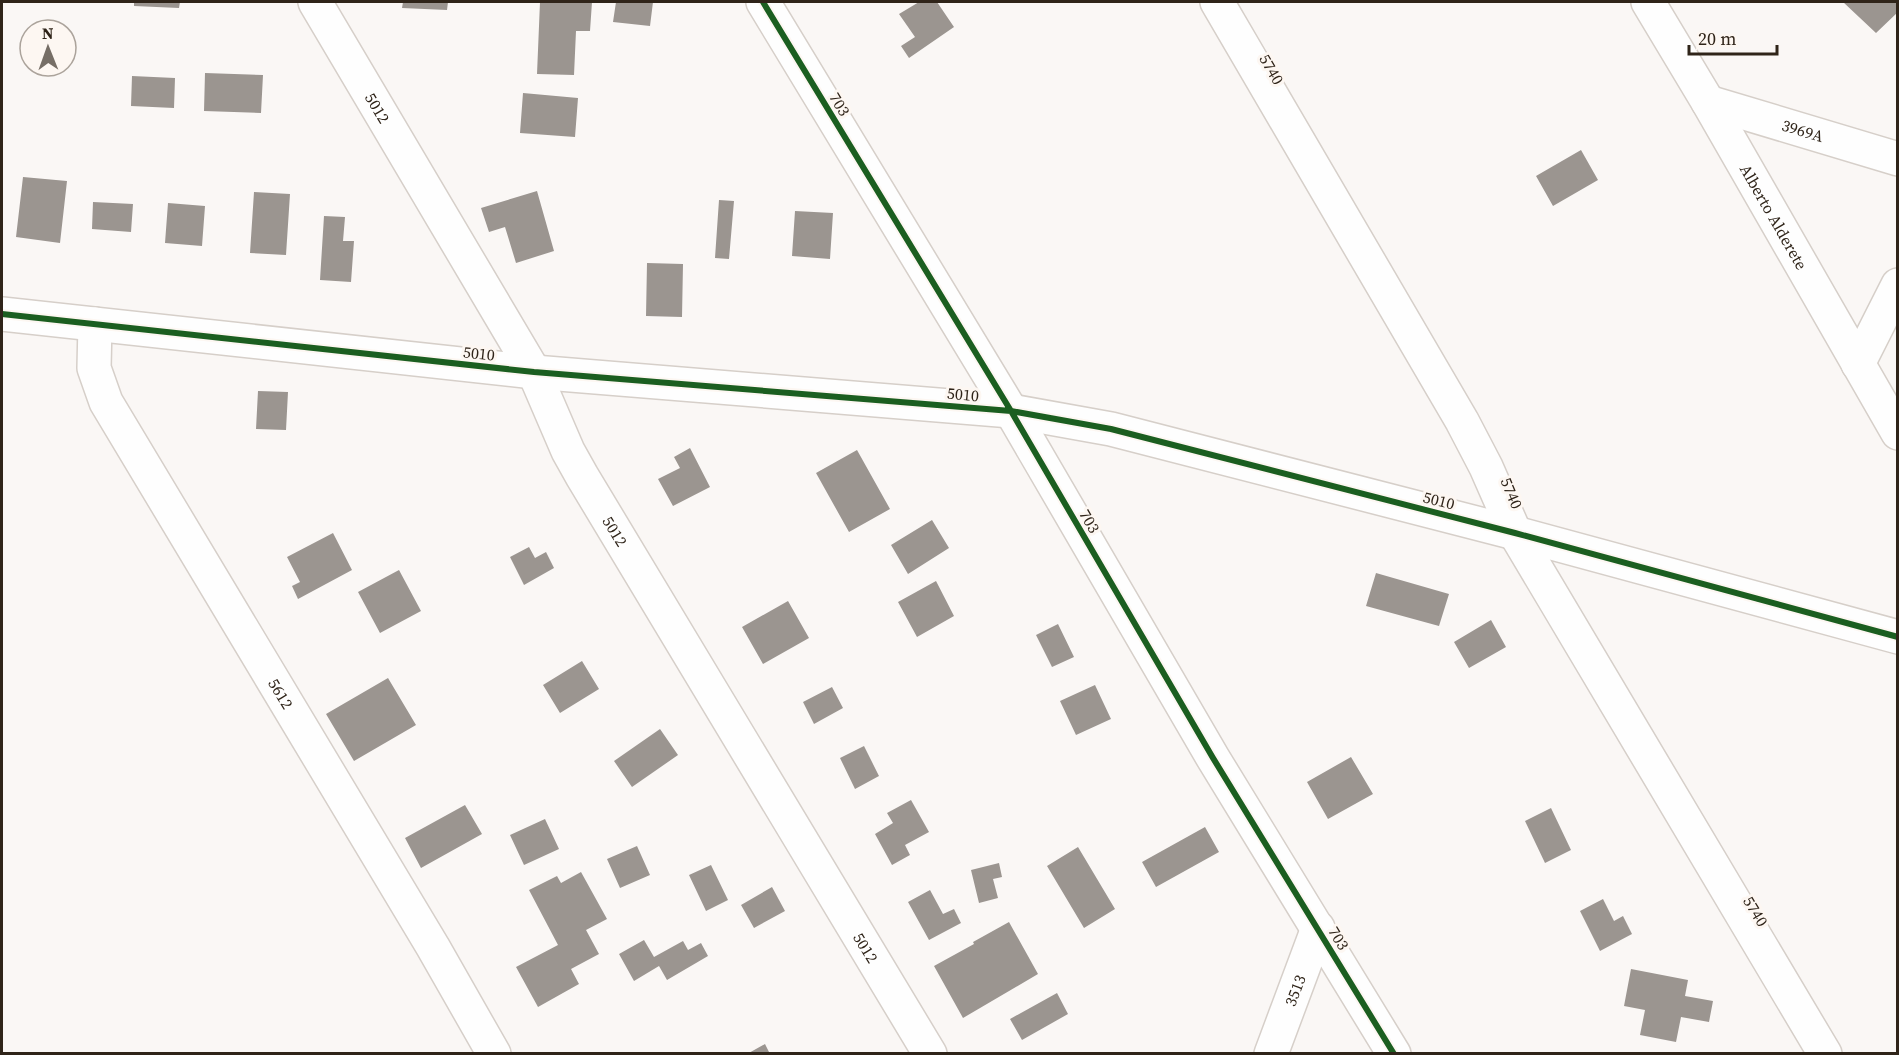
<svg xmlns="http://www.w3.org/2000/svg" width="1899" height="1055" font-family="'Source Serif 4',serif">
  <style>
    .building { fill: #9b9590 }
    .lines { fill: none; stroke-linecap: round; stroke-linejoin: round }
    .minor-casing { stroke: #d6cfc9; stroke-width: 36 }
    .minor { stroke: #fefefe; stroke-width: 33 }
    .cycleway-casing { stroke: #fdf7f2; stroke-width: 10 }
    .cycleway { stroke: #1b5e20; stroke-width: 6 }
    .labels { text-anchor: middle; stroke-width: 6; stroke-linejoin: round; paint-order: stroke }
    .street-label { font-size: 16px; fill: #2f2419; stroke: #fdf7f2 }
  </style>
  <rect width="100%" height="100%" fill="#faf7f5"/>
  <path class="building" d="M134,2H180L179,8L134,6Z
    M403,2H448L447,10L402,8Z
    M540,2H592L590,31H576L574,75L537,74Z
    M616,2H653L650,26L613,22Z
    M919,2H937L954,27L909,58L901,46L915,37L899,14Z
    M1843,2H1898V12L1876,33Z
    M205,73L263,75L261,113L204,111Z
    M132,76L175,78L174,108L131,106Z
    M523,93L578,98L575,137L520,133Z
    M1581,150L1598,180L1553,206L1536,176Z
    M23,177L67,181L60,243L16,237Z
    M537,191L554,251L516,263L505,227L489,232L481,208Z
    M254,192L290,194L286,255L250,253Z
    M719,200L734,201L729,259L715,258Z
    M93,202L133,204L131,232L92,229Z
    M168,203L205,206L202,246L165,243Z
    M795,211L833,213L830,259L792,256Z
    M324,216L345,217L343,241H354L351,282L320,280Z
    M647,263L683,264L682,317L646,316Z
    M258,391L288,392L286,430L256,429Z
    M690,448L710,487L673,506L658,479L680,468L674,457Z
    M857,450L890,509L849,532L816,473Z
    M932,520L949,548L908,574L891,545Z
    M333,533L352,570L298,599L292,586L300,582L287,557Z
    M529,547L535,558L546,552L554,568L524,585L510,557Z
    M399,570L421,611L380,633L358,592Z
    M1376,573L1449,594L1439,626L1366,606Z
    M936,581L954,616L917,637L898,602Z
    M788,601L809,638L763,664L742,627Z
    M1491,620L1506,647L1469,668L1454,642Z
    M1058,624L1074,657L1052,667L1036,635Z
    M582,661L599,689L560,713L543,685Z
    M388,678L416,725L354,761L326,714Z
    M1095,685L1111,719L1076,735L1060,701Z
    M832,687L843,708L814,724L803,702Z
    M660,729L678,755L632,787L614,761Z
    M864,746L879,776L855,789L840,758Z
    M1351,757L1373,794L1328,819L1307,782Z
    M911,800L929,832L905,845L910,855L892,865L875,834L893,823L887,813Z
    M465,805L482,834L421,868L405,838Z
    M1551,808L1571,850L1545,863L1525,821Z
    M545,819L559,849L524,865L510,835Z
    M1205,827L1219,852L1156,887L1142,862Z
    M637,846L650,875L620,888L607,859Z
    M1078,847L1115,909L1084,928L1047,866Z
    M999,863L1002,877L993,879L998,898L979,903L971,870Z
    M711,865L728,900L706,911L689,875Z
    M581,872L607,919L586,930L599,954L571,969L579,984L538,1007L516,967L558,945L529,890L557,876L561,883Z
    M772,887L785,911L754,928L741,905Z
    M930,890L943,914L954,909L961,923L929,940L908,902Z
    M1603,899L1614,921L1623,916L1632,934L1600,951L1580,911Z
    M1009,922L1038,974L963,1018L934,966L974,944L973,942Z
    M644,940L654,957L683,941L688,950L701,943L708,956L667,980L659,966L634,981L619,954Z
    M1631,969L1688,980L1685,996L1713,1001L1709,1022L1681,1017L1676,1042L1640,1035L1645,1010L1624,1006Z
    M1057,993L1068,1014L1022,1040L1010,1019Z
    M765,1044L770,1054H747Z"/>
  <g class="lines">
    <defs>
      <g id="minor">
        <path id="s1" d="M315,2L534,372L568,451L582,476L930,1054"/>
        <path d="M763,2L1011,411L1213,758L1394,1054"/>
        <path d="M1217,2L1462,421L1486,467L1515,533L1825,1054"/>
        <path id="s2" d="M1648,2L1708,102L1898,433"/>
        <path id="s3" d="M1708,102L1898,159"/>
        <path d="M2,314L534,372L1011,411L1111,429L1515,533L1898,637"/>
        <path id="s4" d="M95,324L94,368L106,402L433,947L494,1054"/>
        <path d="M1858,364L1898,285"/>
        <path id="s5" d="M1271,1054L1318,928"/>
      </g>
    </defs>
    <use href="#minor" class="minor-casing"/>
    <use href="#minor" class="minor"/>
    <defs>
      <path id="cycleway" d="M763,2L1011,411L1213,758L1394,1054
        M2,314L534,372L1011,411L1111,429L1515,533L1898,637"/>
    </defs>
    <use href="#cycleway" class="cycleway-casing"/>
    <use href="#cycleway" class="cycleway"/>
  </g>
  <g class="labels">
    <g class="street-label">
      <text transform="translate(1272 69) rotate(60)" y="6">5740</text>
      <text transform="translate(840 104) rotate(59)" y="6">703</text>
      <text dy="6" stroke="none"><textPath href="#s1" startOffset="123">5012</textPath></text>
      <text dy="6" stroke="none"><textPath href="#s3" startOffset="99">3969A</textPath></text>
      <text dy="6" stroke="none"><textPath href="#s2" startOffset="249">Alberto Alderete</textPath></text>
      <text transform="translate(479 353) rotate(6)" y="6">5010</text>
      <text transform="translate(963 394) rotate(5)" y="6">5010</text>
      <text transform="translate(1512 493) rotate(67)" y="6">5740</text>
      <text transform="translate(1439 500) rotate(14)" y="6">5010</text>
      <text transform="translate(1090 521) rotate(60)" y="6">703</text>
      <text dy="6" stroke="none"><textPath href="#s1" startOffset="609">5012</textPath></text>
      <text dy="6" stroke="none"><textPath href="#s4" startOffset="420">5612</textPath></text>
      <text transform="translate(1756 911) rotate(59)" y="6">5740</text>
      <text transform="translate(1339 938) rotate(59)" y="6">703</text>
      <text dy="6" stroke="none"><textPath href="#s1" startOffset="1095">5012</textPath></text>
      <text dy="6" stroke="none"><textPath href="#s5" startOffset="68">3513</textPath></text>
    </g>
  </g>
  <rect width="1899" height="1055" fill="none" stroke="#2f2419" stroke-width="6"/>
  <g transform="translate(48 48) rotate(359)"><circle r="28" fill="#fdf7f2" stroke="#aba39b" stroke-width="1.5"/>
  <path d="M0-4.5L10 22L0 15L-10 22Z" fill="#766e66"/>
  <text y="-9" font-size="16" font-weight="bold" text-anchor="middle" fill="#2f2419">N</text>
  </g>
  <path d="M1689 45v9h88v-9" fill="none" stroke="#2f2419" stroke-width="3"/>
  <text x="1698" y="45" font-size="18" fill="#2f2419" stroke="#fdf7f2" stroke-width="4.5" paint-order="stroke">20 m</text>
</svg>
